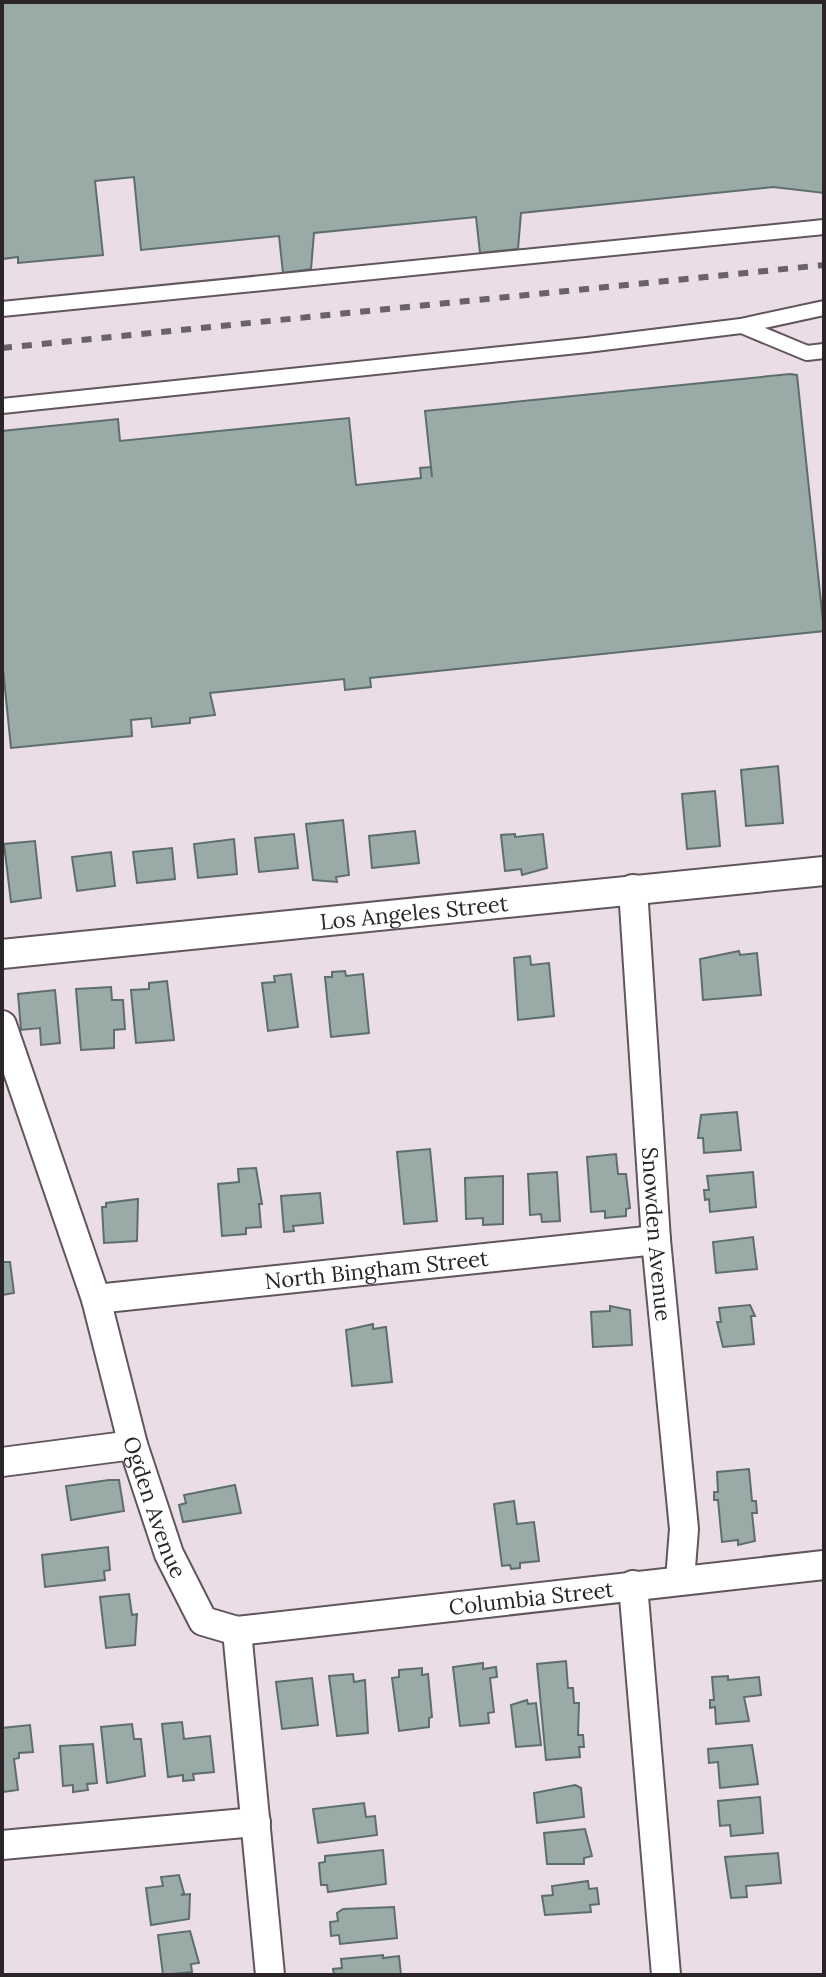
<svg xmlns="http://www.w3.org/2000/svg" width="826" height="1977" font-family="Lora,serif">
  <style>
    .building { fill: #99aaa7; stroke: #5e6e6b; stroke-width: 2 }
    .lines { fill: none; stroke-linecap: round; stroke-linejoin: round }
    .lane-casing { stroke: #62565e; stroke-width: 18 }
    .street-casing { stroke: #62565e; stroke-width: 32 }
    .lane { stroke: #fff; stroke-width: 14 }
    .street { stroke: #fff; stroke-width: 28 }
    .rail { stroke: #6a6267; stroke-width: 6; stroke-dasharray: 10 10; stroke-linecap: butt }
    .labels { text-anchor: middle; stroke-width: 7; stroke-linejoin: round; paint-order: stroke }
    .street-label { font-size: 22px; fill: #2b2529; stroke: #f8eaf3 }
  </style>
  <rect width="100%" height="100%" fill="#ebdde6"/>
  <path class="building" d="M2,2H824V193L773,187L521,213L518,249L480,253L476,217L314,233L311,269L283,273L279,236L141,250L134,177L95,181L103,255L18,263V257L2,259Z
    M790,374L797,375L824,631L370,678L371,687L345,690L344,679L210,693L215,715L190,718V723L152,727L151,718L131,720L132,736L11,748L2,659V431L118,419L120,441L349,418L356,485L421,478L420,468L431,467L432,477L425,411Z
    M778,766L783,823L746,826L741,770Z
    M715,791L720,846L687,849L682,794Z
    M343,820L349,875L336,877L337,882L313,880L306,824Z
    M415,831L419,863L372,868L369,836Z
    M294,834L298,868L259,872L255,838Z
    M515,834V837L543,834L547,868L522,875L521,869L505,871L501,835Z
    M234,839L237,874L198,878L194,844Z
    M35,841L41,898L11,902L4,844Z
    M172,848L175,879L137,883L133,852Z
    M111,852L115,886L77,891L72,857Z
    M739,951L740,955L757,953L761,995L703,1000L700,959Z
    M530,956L531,965L549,963L554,1016L518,1020L514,958Z
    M345,971L346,976L363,974L369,1033L331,1037L325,977H332V972Z
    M291,974L298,1027L268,1031L262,983L275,982L274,976Z
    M167,981L174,1040L136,1043L131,990L149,989V983Z
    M111,987L112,1000H123L125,1029L114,1030V1048L81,1050L76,989Z
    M55,990L60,1043L41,1045L40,1028L21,1030L18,994Z
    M737,1112L741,1150L704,1153L703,1138H698L701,1115Z
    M430,1149L437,1221L404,1224L397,1152Z
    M616,1154L618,1174H626L630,1208L626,1209V1216L605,1218V1211L591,1212L587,1157Z
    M256,1168L262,1204H259L261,1227L246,1228V1234L222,1236L218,1184L239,1182L238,1169Z
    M557,1172L560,1221L542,1222L541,1214L530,1215L528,1174Z
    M753,1172L756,1207L710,1212L709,1199L705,1200L704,1190H709L707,1176Z
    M503,1176V1224L483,1225V1218L466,1219L465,1178Z
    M320,1193L323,1223L293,1226L294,1231L284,1232L281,1196Z
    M138,1199L137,1241L104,1243L102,1207H106V1203Z
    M753,1237L757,1269L716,1273L713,1242Z
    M2,1262H10L14,1293L2,1295Z
    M750,1305L755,1316H751L754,1344L723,1347L717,1322H721L719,1308Z
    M610,1306L630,1310L632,1345L593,1347L591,1312L610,1311Z
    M373,1324V1329L386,1327L392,1382L352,1386L346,1330Z
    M749,1469L752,1501H756L757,1513H752L755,1541L738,1545V1540L722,1542L718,1500H714V1492H718L717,1472Z
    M109,1480H119L124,1511L71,1520L66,1486Z
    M235,1485L241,1513L183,1522L179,1505L186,1503L184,1495Z
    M514,1501L517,1524L534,1522L539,1561L520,1563V1568L511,1569L510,1565L502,1566L494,1504Z
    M108,1547L110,1570L104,1571L105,1580L45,1587L42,1555Z
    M129,1594L132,1615L137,1614L135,1645L106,1648L100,1597Z
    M566,1661L568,1688H573L574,1703H579L578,1735H583L584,1747H579L580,1757L546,1760L537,1664Z
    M483,1663V1669L496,1667L497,1677L490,1678L494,1712L488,1713L489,1723L460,1726L453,1667Z
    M422,1668V1675L428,1674L432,1717L429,1718V1727L399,1731L392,1678L399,1677V1670Z
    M353,1674L354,1682L365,1680L368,1733L337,1736L329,1676Z
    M728,1676V1680L759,1677L761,1695L744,1697L749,1721L716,1724L715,1707L710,1708V1700H714L712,1677Z
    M312,1678L318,1725L282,1729L276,1682Z
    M527,1700L528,1704L536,1703L541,1745L516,1747L511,1705Z
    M182,1722L184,1739L210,1736L214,1772L193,1774L194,1780L183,1781V1775L168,1777L162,1724Z
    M132,1724L134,1739H141L145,1776L107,1783L101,1727Z
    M30,1725L33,1752L19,1753V1758L14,1759L18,1790L2,1792V1728Z
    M93,1744L97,1783L87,1784L88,1790L73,1792V1785L63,1786L60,1746Z
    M752,1745L758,1784L720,1788L718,1762L709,1763L708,1749Z
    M575,1785L581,1788L584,1817L537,1823L534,1793Z
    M760,1797L763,1833L731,1836L730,1825L720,1826L718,1801Z
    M364,1803L366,1817L375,1816L377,1835L318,1843L313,1809Z
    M585,1829L592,1856L584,1858V1864H547L544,1833Z
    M383,1850L386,1884L328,1892L327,1885H321L319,1863L325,1862V1856Z
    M778,1853L781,1883L746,1886L747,1897L731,1898L725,1857Z
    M179,1875L184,1893L181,1895L190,1894L189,1919L151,1925L146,1888L163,1886L161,1877Z
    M588,1881L589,1889L597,1888L599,1904L590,1905L591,1912L545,1915L542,1896L553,1895L552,1886Z
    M394,1907L397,1938L340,1944L339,1935L331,1936L330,1922L338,1921L337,1913L343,1909Z
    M190,1931L199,1963L191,1964L192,1972L163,1975L158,1935Z
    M383,1955V1958L399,1956L401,1975H334L333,1969L342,1968L341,1959Z"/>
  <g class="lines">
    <defs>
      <path id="lane" d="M2,309L824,227
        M742,326L807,353L824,351
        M2,406L587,345L741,326L824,308"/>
      <g id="street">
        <path id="s1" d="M633,889L656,1240L684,1529L680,1580"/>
        <path id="s2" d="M2,954L824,871"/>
        <path id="s3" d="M2,1025L96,1299L133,1445L169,1554L203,1621L237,1631L270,1975"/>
        <path id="s4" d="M96,1299L656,1240"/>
        <path d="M2,1462L133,1445"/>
        <path d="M633,1585L666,1975"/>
        <path id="s5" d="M237,1631L824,1565"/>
        <path d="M2,1845L256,1822"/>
      </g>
    </defs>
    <use href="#lane" class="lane-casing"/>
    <use href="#street" class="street-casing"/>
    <use href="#lane" class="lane"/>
    <use href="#street" class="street"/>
    <path class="rail" d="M2,348L824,265"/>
  </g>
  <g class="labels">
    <g class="street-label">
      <text dy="8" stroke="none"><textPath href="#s2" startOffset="414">Los Angeles Street</textPath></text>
      <text dy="8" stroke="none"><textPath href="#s1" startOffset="346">Snowden Avenue</textPath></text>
      <text dy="8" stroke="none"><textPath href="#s4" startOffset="282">North Bingham Street</textPath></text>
      <text dy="8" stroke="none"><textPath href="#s3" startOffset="506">Ogden Avenue</textPath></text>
      <text dy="8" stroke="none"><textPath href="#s5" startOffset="296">Columbia Street</textPath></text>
    </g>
  </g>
  <rect width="826" height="1977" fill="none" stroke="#2b2529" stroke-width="8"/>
</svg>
